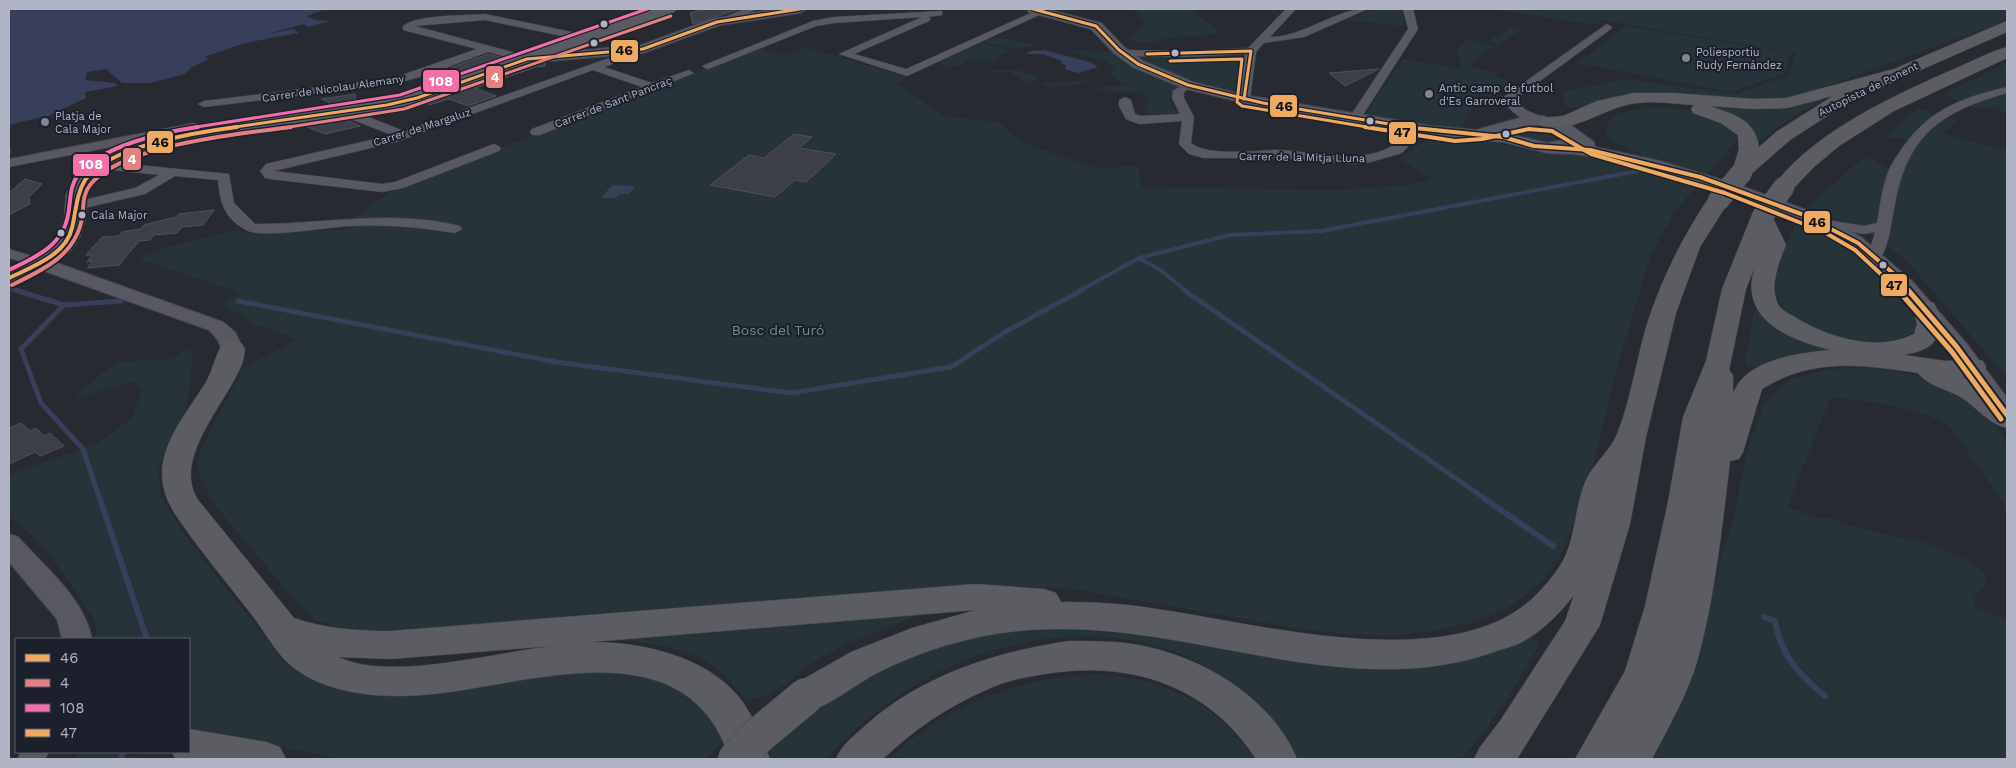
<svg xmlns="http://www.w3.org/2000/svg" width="2016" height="768" font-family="'Work Sans',sans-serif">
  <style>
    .green { fill: #263338 }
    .water { fill: #373f5b }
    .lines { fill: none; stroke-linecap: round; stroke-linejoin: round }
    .stream-far2 { stroke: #373f5b; stroke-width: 4 }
    .stream-far1 { stroke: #373f5b; stroke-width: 5 }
    .stream { stroke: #373f5b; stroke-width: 6 }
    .building { fill: #3d3f48; stroke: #4f515a }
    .minor-casing { stroke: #44454b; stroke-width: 1 }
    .tertiary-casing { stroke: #44454b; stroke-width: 2 }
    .primary-casing { stroke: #45474f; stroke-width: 1 }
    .motorway-casing { stroke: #44464d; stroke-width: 1 }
    .minor { fill: #575861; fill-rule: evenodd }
    .tertiary { fill: #575861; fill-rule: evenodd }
    .primary { fill: #595b63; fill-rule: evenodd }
    .motorway { fill: #5c5d62; fill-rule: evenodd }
    .motorway-bridge-far1-casing { stroke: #44464d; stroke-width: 22; stroke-linecap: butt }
    .motorway-bridge-casing { stroke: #44464d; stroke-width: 37; stroke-linecap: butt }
    .motorway-bridge-far1 { stroke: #5c5d62; stroke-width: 21 }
    .motorway-bridge { stroke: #5c5d62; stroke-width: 36 }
    .bus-1-far2-casing { stroke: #1c1f2c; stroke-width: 5.5 }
    .bus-1-far1-casing { stroke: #1c1f2c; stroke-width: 7 }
    .bus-1-casing { stroke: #1c1f2c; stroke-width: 9 }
    .bus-2-far1-casing { stroke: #1c1f2c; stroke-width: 5.5 }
    .bus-2-casing { stroke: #1c1f2c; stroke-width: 7 }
    .bus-3-far1-casing { stroke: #1c1f2c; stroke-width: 5.5 }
    .bus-3-casing { stroke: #1c1f2c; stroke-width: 7 }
    .bus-4-far2-casing { stroke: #1c1f2c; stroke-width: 5.5 }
    .bus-4-far1-casing { stroke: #1c1f2c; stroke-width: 7 }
    .bus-4-casing { stroke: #1c1f2c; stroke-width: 9 }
    .bus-1-far2 { stroke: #eeaa60; stroke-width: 3 }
    .bus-1-far1 { stroke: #eeaa60; stroke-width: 4 }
    .bus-1 { stroke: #eeaa60; stroke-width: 5 }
    .bus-2-far1 { stroke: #e38181; stroke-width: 3 }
    .bus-2 { stroke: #e38181; stroke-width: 4 }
    .bus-3-far1 { stroke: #f26fa7; stroke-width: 3 }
    .bus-3 { stroke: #f26fa7; stroke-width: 4 }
    .bus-4-far2 { stroke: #eeaa60; stroke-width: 3 }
    .bus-4-far1 { stroke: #eeaa60; stroke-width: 4 }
    .bus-4 { stroke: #eeaa60; stroke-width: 5 }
    .bus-dot { fill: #b1b4c4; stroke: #1c1f2c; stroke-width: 2 }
    .poi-dot { fill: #818491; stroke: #1c1f2c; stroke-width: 2 }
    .labels { text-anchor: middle; stroke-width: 4; stroke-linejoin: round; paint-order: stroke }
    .far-poi-label { font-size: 11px; fill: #b1b4c4; stroke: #1c1f2c; text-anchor: start }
    .far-street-label { font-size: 11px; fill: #b1b4c4; stroke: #1c1f2c }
    .far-bus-label { font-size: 11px; fill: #b1b4c4; stroke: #1c1f2c; text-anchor: start }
    .park-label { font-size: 14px; fill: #6a937c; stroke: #1c1f2c }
    .line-badge { stroke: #1c1f2c; stroke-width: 2 }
    .badge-label { font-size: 14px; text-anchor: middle; font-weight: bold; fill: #fff }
    .pale-badge-label { font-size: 14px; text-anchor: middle; font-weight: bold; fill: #111 }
  </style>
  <rect width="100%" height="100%" fill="#282a32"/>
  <path class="green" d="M1130,9H1197L1195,10L1198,15L1219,31L1214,34C1199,36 1184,36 1169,38C1154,41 1146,47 1130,40L1129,36L1144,24L1135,10Z
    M1373,9H1399L1403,15L1404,26L1349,20Z
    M1492,9H2007V18L1990,27L1796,97L1775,101L1626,95C1608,98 1582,111 1566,107L1563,92L1625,79L1736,94L1789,75L1795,53L1601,20L1595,25Z
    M1626,26L1791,53L1785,74L1732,92L1577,63Z
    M1510,27L1522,29L1497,45L1487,41L1505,32Z
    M996,37L1040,45L1013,49L984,42Z
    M1466,38L1495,46L1472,61L1474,62L1469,66L1498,73L1494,76L1511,82L1493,97L1480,93L1462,129L1371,117L1366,114L1402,59L1462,69L1457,53Z
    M982,43L1011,50L993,61H965L961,65L946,68L940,62Z
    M805,47L907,77L896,83L945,116L998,122L1019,141L1095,168L1138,166L1142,187L1332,190L1410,185L1433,179L1398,159L1429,138L1487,140L1537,153H1568L1627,160L1643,155L1608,138L1606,135C1601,99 1686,107 1705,114C1716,118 1726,126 1736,131L1738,136L1734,144L1675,211L1650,257L1616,370L1586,496L1561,555L1544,580L1514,604L1474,622L1432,631L1386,636L1344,634L1289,627L1073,589L1010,586L666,609L393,631L346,630L314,619L300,606L212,502L201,479L197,462L203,445L243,368L298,339L252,323L223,304L241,293L139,259L166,247L238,230L244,233L346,230L353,219L396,188L758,48L784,56Z
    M1069,51H1112L1129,63L1177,86L1170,99L1178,113L1148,114L1143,108L1150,102L1145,95C1129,88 1112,96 1098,88L1129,84L1118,81L1109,74L1116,69L1107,62Z
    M1239,54L1242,55L1237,88L1231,91L1171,74L1137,57Z
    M2007,63V114L1996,108H1975L1944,94Z
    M991,70H1017L1040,78L1025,84L1011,72L996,73Z
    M1090,80V82L1048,89L1042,83Z
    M1831,95L1797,114L1756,144L1697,106L1682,103L1788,106Z
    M1917,108L1957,121L1942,133L2007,151V377L1905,259L1868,234L1809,206L1865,156L1899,173L1916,143L1906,139L1885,137Z
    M1540,125L1561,134V139C1549,146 1525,143 1516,131L1521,126Z
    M1798,219C1844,241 1878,274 1912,311L1916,321L1915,331C1882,355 1789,338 1777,295C1770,272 1789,241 1798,219Z
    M1758,310L1765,313L1841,349L1784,359L1757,368L1747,367L1745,363L1754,311Z
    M192,347L191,380L184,416L167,447L158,472L161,497L187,539L287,665C307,679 328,685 352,692L577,669L643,675L692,696L726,738L707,759H335L322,755L189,730V639H96V623L78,594L42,544L10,517L9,475L98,443L131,419L141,393L135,382L73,398L116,362L170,359Z
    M1872,368C1921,373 1986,394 2007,444C2011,454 2007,496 2007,509L1952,429C1919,405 1871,402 1831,397L1787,507L1822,519L1830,518L1852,526L1929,544L1966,559L1985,572V586L1974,598L1975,607L2007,620V759H1653L1679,704L1736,508L1746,454L1764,403L1789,380L1829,369Z
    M925,614C889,625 855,639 822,657C796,672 778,698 746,700C739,691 732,681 723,674C692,644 634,640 593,640Z
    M1037,628C1068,629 1098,629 1128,632C1257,645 1404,700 1527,639L1533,638L1539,645C1516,686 1493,724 1461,759H1291C1287,752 1284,742 1279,736C1261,710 1212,666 1184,655C1080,614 957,645 874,714C857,727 840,742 828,759H771V746L824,702L893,663L965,638Z
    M1097,674C1165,679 1215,701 1255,759H889C946,704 1019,678 1097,674Z
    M81,752H107L148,759H72Z"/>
  <path class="water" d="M9,9H326L307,16L315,20L330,21L309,27L304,24L268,34L294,29L299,33L245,43L204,57L209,59L191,68L185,74L150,83H122L106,69L87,72L85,80L115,83L118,86L85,92L86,98L50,115L9,125Z
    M1045,50C1058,55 1089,59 1098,67L1078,73L1065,69L1066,65L1060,63L1062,61L1043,54H1025L1031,51Z
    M612,185L635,186L629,194H620L615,198H601Z"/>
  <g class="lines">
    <path class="stream-far2" d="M9,149V153
      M1139,258L1159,269L1186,291
      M9,288L19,291
      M1079,291L1139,258L1230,235L1321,231L1638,171"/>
    <path class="stream-far1" d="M15,290L64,305L21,349L41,403L83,449L100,500
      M1184,290L1487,500
      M238,301L556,362L791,393L951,367L1005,332L1082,290
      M64,305L121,301"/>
    <path class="stream" d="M100,499L147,639
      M1485,499L1553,546
      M1764,617L1775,621C1781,655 1799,675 1825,696
      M121,759L123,752"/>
  </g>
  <path class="building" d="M702,9H740L693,24L690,13Z
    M488,54L505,58L434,83L421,79Z
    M545,63V66L536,67L475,88L496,96L468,106L449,99L429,105L425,102L531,65Z
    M1379,69L1345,86L1329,73Z
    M355,94L356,102L336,105L321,99Z
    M343,118L360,126L325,134L307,127Z
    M794,134L812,137L799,148L836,154L806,182L795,180L775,197L710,185L749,155L764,158Z
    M25,179L42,184L29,197L30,204L9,215V193Z
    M214,210L203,225L182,227L177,233L154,235L150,240L139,241L119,265L87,268L93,261L87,262L92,255H86L102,237L119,236L122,232L140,229L144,225L176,217L179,214Z
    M21,423L30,431L36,428L44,436L50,433L64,446L40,456L35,452L9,464V428Z"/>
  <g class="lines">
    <defs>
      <path id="minor" d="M745,9H758L721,24L712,22Z
        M1040,9L1048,11L907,76L839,54L922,17L834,23L816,26L711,68L707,69L702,66L813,21L834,17L942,11V15L928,17L931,19L929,21L854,54L906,69Z
        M1286,9H1296L1270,37C1304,37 1338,7 1368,9L1304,37L1264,43L1256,52L1250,99L1244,102L1238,99L1245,54L1187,57L1123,56L1118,53L1123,50L1187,51L1248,48Z
        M1403,9H1413L1418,29L1359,121H1351L1349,118L1408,29Z
        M485,14L586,35L591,38L586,41L485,20L415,26L531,57L532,59L527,62L488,52L427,75L394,84L204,107L198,104L204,101L393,78L477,49L403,30V26C419,14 465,16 485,14Z
        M1607,24L1612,27L1611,29L1514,100L1526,110L1545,118L1547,121L1545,124C1530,127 1509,112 1502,99L1504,97Z
        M643,46L647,47V51L604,67L652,83L689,70L694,73L540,135H532L530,132L532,129L642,87L593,70L396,142L274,171L382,184L395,182L491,145L495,144L501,148L499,151L403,188L382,192L270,179L265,178L260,171L266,164L392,135L340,115V109H348L404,131Z
        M1188,82L1194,85L1184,92V98L1194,117L1191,143C1207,157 1256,150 1278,150C1307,151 1338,160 1366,155C1390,151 1398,142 1415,126H1423L1425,129L1402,153L1367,163L1352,164L1280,158H1203L1189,154L1179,144L1182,121L1139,124L1126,119L1119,106V100L1125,97L1131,100L1135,114L1141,116L1180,114L1172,98L1173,91Z
        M2007,87V93C1941,112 1908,134 1895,204C1891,221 1890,244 1880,259L1875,260L1868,256L1875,232L1864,234L1816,226L1814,223L1816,220L1821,219L1864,226L1877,223C1880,206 1882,187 1889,170C1892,162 1898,155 1903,147C1931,108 1962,98 2007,87Z
        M194,123L198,124L200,127L198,130L9,167V159Z
        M118,163L229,174L234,203L255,224C324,224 392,209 460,226L462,229L455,233C420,227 384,224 349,226C329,227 261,239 246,230C224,218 220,203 218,180L175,176L145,194L76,210L71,209L69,206L71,203L135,188L159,175L113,170L112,167L113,164Z
        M9,249L45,260L47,263L40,267L9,258Z
        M21,752H49L45,759H17Z"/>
      <path id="tertiary" d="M778,9H806L800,13L720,25L643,53L527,63L520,59L527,55L641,45L712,19Z
        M1027,9H1046L1101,23L1124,47L1143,61L1193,82L1244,95L1432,126L1476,130L1523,117L1543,116L1572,126L1594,142L1595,147L1660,161L1736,184L1812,212L1861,237L1912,281L1967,344L2007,398V422L1999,420L1952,353L1898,289L1848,245L1799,219L1686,179L1601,158L1574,154L1547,153L1503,142L1432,136L1244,103L1183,88L1133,67L1114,53L1091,29L1029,12ZM1543,125L1560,132L1568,139L1547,143L1500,132L1523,126Z
        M40,257L223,322L235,332L243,349L240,354L232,355L224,354L217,339L209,330L33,267L30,263L33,259Z
        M9,534L18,537C45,567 84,598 92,639H62L57,619L9,562Z"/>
      <path id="primary" d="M655,9H677L674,12L408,106L185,141L138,155L108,170L93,183L88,194L86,218L80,237L71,251L48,268L9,285V269L32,258L55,241L64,218L66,194L77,176L94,162L124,147L183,130L399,97Z"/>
      <path id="motorway" d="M2007,21V32L1884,86L1872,85L1842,94L1847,95L1850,99L1847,103L1790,140L1749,176L1742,178L1735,176L1732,172L1739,149L1738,135L1721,123L1693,113L1691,109L1694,105C1674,104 1651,100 1631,104C1600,110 1573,134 1541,126L1539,122L1541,118L1563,116L1597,101L1634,93H1673L1753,99L1786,98L1894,69ZM1833,96L1776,132L1759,147C1755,119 1734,115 1710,106L1753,109L1787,108Z
        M2007,47V58L1894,111L1839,146L1814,167L1791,191L1784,193L1777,191L1773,187C1811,133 1895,95 1954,69C1971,62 1989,52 2007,47Z
        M1718,195L1726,196L1729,201L1700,247L1676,313L1646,437L1630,524L1600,625L1517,759H1474L1480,747L1500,721L1565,621L1574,595C1560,613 1543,631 1522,642C1513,647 1501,649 1491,653C1352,701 1199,627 1057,629C994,629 933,645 877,673C858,683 828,707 808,711C803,712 798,709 793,707L787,696L793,685L851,652L912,628L976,610L591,642C642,642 705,656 739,697C753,715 762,737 770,759H730C688,629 540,681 442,693C401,698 357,698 318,682C309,678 297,671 289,664C276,652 265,633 255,619C229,585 201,552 177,517C141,464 178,427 206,382C213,370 215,355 223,343L232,341L241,343L245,349L243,361C230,400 169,459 199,501L294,618C326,629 358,631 391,631L975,584L1044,589L1056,593L1061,602C1091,602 1120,603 1150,608C1253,622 1450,678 1534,597C1546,585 1561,568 1567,552C1576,529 1576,503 1586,480C1594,463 1611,450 1617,434C1633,395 1637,351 1651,312C1666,270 1685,233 1710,196ZM562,645C502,650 393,683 338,657L391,659Z
        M1762,210L1770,212L1786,245C1779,262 1769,286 1778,304C1781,310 1788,313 1793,316C1826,337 1877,353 1914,334L1917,324L1913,308L1916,303L1925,301L1934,303L1943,324C1935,347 1927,350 1904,355L1946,361L1973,359L1983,361L1986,367L1983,373L1962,377L1980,385L2007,405V428C1988,424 1976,406 1959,396C1946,389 1927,385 1918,373C1862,365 1813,357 1762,389L1743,452L1739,459L1730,461C1722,528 1715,597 1697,662C1687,695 1668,728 1652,759H1575L1625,671L1645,606L1668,502L1683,417L1706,361L1722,289L1751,217L1754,212ZM1756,263C1736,318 1786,339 1831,350C1800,353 1745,359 1733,394V375L1729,370L1746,289Z
        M1069,641C1084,641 1100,641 1115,642C1186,647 1269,691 1297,759H1256C1208,685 1130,660 1045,674C1025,677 1005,681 986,690C947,707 913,730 883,759H836C842,744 854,736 866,725C922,675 995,652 1069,641Z
        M189,729L266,742L280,747L286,759L175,758L172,752H189Z"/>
    </defs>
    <use href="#minor" class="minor-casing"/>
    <use href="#tertiary" class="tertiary-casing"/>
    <use href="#primary" class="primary-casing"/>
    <use href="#motorway" class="motorway-casing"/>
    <use href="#minor" class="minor"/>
    <use href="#tertiary" class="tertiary"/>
    <use href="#primary" class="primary"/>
    <use href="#motorway" class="motorway"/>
    <defs>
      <path id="motorway-bridge-far1" d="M1718,201L1742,172
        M1762,217L1784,187"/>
      <path id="motorway-bridge" d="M736,759L758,736L806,696"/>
    </defs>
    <use href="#motorway-bridge-far1" class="motorway-bridge-far1-casing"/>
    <use href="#motorway-bridge" class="motorway-bridge-casing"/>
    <use href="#motorway-bridge-far1" class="motorway-bridge-far1"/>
    <use href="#motorway-bridge" class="motorway-bridge"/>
    <defs>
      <path id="bus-1-far2" d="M1033,9L1096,26L1119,50L1138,64L1188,85L1263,103L1413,128
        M1147,54L1251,51L1244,99
        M228,128L387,105L417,98L527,59L643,49L717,22L800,9"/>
      <path id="bus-1-far1" d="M1405,127L1503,137L1534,146L1590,150L1700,177L1804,215L1858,243L1894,274L1909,291
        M9,278C32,267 66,255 72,228C76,212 76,195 85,180C108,146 198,132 237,127"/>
      <path id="bus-1" d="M1908,290L1956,346L2007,415"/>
      <path id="bus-2-far1" d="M283,128L404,109L671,16"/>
      <path id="bus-2" d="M12,285C43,270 76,255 82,218C84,206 82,195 90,185C122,144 241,134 291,127"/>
      <path id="bus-3-far1" d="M190,128L400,95L647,9"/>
      <path id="bus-3" d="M9,270C34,258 63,246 68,215C71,201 69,187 78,175C101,146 163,132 198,127"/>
      <path id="bus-4-far2" d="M1170,61L1242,59L1237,102L1242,106L1373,128"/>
      <path id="bus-4-far1" d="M1365,127L1455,141L1482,139L1529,129L1552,131L1591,154L1725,193L1824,232L1855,250L1899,291"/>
      <path id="bus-4" d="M1898,290L1952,352L2001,419"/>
    </defs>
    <use href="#bus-1-far2" class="bus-1-far2-casing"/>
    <use href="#bus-1-far1" class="bus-1-far1-casing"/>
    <use href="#bus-1" class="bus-1-casing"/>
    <use href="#bus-2-far1" class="bus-2-far1-casing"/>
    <use href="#bus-2" class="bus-2-casing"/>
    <use href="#bus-3-far1" class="bus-3-far1-casing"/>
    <use href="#bus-3" class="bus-3-casing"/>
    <use href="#bus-4-far2" class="bus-4-far2-casing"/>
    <use href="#bus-4-far1" class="bus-4-far1-casing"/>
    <use href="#bus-4" class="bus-4-casing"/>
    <use href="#bus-1-far2" class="bus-1-far2"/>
    <use href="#bus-1-far1" class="bus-1-far1"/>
    <use href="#bus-1" class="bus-1"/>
    <use href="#bus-2-far1" class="bus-2-far1"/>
    <use href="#bus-2" class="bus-2"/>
    <use href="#bus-3-far1" class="bus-3-far1"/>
    <use href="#bus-3" class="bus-3"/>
    <use href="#bus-4-far2" class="bus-4-far2"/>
    <use href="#bus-4-far1" class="bus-4-far1"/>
    <use href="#bus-4" class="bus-4"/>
  </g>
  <g class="bus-dot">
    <circle cx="604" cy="24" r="4.5"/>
    <circle cx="594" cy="43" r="4.5"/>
    <circle cx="1175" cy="53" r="4.5"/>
    <circle cx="1370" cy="121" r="4.5"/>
    <circle cx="1506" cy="134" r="4.5"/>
    <circle cx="82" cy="215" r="4.5"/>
    <circle cx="61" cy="233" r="4.5"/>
    <circle cx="1883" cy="265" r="4.5"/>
  </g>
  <g class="poi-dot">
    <circle cx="1686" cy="58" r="5"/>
    <circle cx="1429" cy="94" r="5"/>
    <circle cx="45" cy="122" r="5"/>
  </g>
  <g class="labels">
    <g class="far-poi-label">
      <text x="1696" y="56">Poliesportiu<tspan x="1696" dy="13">Rudy Fernández</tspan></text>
      <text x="1439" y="92">Antic camp de futbol<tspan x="1439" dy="13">d'Es Garroveral</tspan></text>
      <text x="55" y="120">Platja de<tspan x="55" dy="13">Cala Major</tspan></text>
    </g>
    <g class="far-street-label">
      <text transform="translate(333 88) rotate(-8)" y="4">Carrer de Nicolau Alemany</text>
      <text transform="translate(1868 89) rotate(-26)" y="4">Autopista de Ponent</text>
      <text transform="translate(613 102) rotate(-21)" y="4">Carrer de Sant Pancraç</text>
      <text transform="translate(422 127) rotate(-18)" y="4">Carrer de Margaluz</text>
      <text transform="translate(1302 157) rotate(1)" y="4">Carrer de la Mitja Lluna</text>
    </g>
    <g class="far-bus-label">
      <text x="91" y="219">Cala Major</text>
    </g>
    <g class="park-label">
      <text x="778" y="335">Bosc del Turó</text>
    </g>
  </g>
  <g class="line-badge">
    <rect x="610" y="39" width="29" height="24" rx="5" fill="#eeaa60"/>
    <rect x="485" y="65" width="19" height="24" rx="5" fill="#e38181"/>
    <rect x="422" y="69" width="38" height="24" rx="5" fill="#f26fa7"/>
    <rect x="1269" y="94" width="29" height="24" rx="5" fill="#eeaa60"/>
    <rect x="1388" y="121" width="29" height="24" rx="5" fill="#eeaa60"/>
    <rect x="146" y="130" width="28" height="24" rx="5" fill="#eeaa60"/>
    <rect x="122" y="147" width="20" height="24" rx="5" fill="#e38181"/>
    <rect x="72" y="153" width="38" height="24" rx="5" fill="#f26fa7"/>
    <rect x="1803" y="210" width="28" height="24" rx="5" fill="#eeaa60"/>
    <rect x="1880" y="273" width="28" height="24" rx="5" fill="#eeaa60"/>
  </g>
  <g class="badge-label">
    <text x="495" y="82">4</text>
    <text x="441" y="86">108</text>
    <text x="132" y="164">4</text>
    <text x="91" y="169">108</text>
  </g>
  <g class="pale-badge-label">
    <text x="624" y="55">46</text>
    <text x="1284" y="111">46</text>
    <text x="1402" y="137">47</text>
    <text x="160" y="147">46</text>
    <text x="1817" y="227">46</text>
    <text x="1894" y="290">47</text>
  </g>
  <rect width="2016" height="768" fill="none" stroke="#b1b4c4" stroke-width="20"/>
  <rect x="15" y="638" width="175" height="115" fill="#1c1f2c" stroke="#585b69"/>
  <rect x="25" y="654" width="25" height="8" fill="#eeaa60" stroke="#585b69"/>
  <text x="60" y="663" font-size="15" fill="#b1b4c4">46</text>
  <rect x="25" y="679" width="25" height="8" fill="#e38181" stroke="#585b69"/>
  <text x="60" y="688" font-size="15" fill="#b1b4c4">4</text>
  <rect x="25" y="704" width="25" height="8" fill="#f26fa7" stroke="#585b69"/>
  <text x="60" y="713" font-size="15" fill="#b1b4c4">108</text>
  <rect x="25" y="729" width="25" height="8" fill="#eeaa60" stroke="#585b69"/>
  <text x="60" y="738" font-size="15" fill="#b1b4c4">47</text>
</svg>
